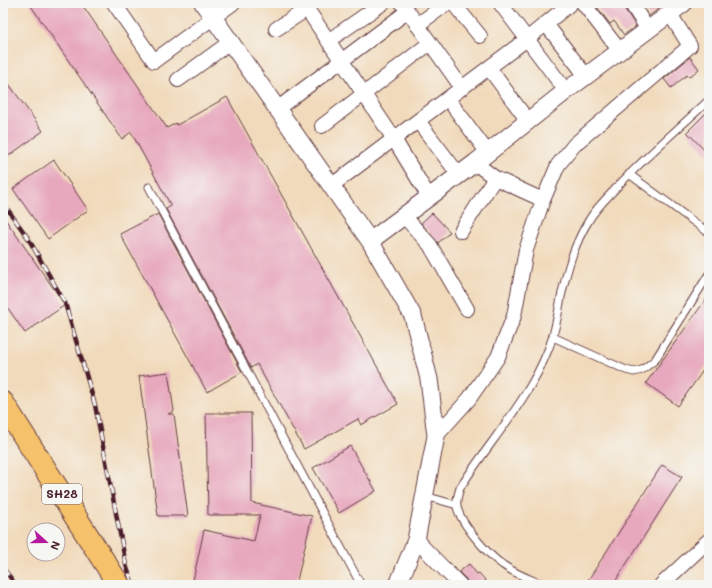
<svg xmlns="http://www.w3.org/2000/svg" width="712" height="588" font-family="Mali,sans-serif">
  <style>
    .building { fill: #e7a8bd }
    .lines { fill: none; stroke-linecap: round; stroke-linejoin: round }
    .service-casing { stroke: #633b41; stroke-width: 9 }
    .minor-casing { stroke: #633b41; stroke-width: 16 }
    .tertiary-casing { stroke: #633b41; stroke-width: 19 }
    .primary-casing { stroke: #633b41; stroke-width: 24 }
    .service { stroke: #fff; stroke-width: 7 }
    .minor { stroke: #fff; stroke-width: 14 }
    .tertiary { stroke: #fff; stroke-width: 17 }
    .primary { stroke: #f5c16b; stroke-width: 22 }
    .rail-casing { stroke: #4a1f2b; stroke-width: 4.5 }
    .rail { stroke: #f6f6f2; stroke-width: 3; stroke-dasharray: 9; stroke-linecap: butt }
    .labels { text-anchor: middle; stroke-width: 3; stroke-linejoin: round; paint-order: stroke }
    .shield { fill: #f6f6f2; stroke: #7e6067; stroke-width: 1 }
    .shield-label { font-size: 12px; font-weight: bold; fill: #4a1f2b }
  </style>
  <rect width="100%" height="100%" fill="#f6f6f2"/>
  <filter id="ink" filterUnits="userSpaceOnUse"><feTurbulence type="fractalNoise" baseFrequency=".025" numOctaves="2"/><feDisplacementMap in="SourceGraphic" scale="8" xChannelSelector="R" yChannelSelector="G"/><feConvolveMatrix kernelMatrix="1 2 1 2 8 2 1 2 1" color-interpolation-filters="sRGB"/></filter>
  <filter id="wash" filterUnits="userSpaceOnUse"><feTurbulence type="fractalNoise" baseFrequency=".012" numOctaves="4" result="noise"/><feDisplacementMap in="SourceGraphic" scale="16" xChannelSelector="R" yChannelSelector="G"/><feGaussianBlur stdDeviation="0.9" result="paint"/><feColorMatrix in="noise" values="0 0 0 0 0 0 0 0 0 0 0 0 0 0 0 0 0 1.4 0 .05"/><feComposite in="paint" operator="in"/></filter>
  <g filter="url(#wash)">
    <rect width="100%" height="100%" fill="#f1dabb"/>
    <g id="blocks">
      <path class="building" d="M29,3H81L167,128L176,123L177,125L227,97L398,404L361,425L358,419L304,449L257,364L251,368L166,209L171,206L131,132L122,139Z
        M594,3H623L624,8L636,26L624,35L614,21L610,24Z
        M641,3H667L649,16Z
        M690,57L699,69L689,77L687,75L671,88L664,79Z
        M3,76L43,131L3,160Z
        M709,110V155L687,132Z
        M54,160L88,210L48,239L13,189Z
        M432,213L450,232L438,243L421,223Z
        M158,214L242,372L207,392L120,234Z
        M3,216L65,305L25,333L3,301Z
        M709,295V362L678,406L646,383Z
        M168,372L174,411L168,414H174L188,516H158L139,376Z
        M206,413H251L252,503L312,516L296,585H192L204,530L254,541L260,515H208Z
        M350,446L376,491L339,513L313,468Z
        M662,465L682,477L613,585H585Z
        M469,564L477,574L479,573L486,581L484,582L486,585H468L466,579L459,572Z"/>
    </g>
  </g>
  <g filter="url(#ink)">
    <use href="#blocks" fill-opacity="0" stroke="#633b41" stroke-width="1"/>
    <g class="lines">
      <defs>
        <path id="service" d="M629,174L709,233
          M149,187L361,585
          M553,337L626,370L634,372L642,370L655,360L709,274
          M425,496L457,505
          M539,583C527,578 514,573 503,565C488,555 461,524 457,507C456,500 458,494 460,488C489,442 528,401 548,350C555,333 558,315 561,297C567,270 574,244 589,220C596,208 607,198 616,188C645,157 678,129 709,100"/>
        <path id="minor" d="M114,3L154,61L233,3
          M402,3L462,88
          M453,3L480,36
          M500,3L566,91
          M583,3L620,51
          M631,3L648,30
          M546,24L586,76
          M417,25L448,3
          M276,29L307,9L394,139L429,197
          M328,41L383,3
          M489,68L528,121
          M178,80L229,43
          M448,99L488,153
          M277,109L408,11
          M418,121L459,175
          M322,126L430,43
          M475,163L495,178L543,200
          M331,186L527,39L571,3
          M404,216L430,245L467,309
          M461,231L495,178
          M436,436L469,399L498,357L514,316L526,250L543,200L558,165L575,144L690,46L670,14
          M416,540L460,585
          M661,585L709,540"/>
        <path id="tertiary" d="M203,3L370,241L413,316L429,379L436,436L416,540L398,585
          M370,241L475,163L566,91L684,3"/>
        <path id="primary" d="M3,403L119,585"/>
      </defs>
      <use href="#service" class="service-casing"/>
      <use href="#minor" class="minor-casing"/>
      <use href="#tertiary" class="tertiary-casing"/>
      <use href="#primary" class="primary-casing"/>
      <use href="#service" class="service"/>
      <use href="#minor" class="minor"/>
      <use href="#tertiary" class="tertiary"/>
      <use href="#primary" class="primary"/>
      <defs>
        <path id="rail" d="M3,203L28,238L65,303L95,405L126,565L133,585
          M3,568L16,585"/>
      </defs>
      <use href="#rail" class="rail-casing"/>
      <use href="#rail" class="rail"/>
    </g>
  </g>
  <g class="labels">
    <rect class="shield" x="42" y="484" width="40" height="20" rx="3"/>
    <g class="shield-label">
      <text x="62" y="498">SH28</text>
    </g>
  </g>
  <rect width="712" height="588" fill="none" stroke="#f6f6f2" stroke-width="16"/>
  <g transform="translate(46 542) rotate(111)"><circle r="19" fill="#f6f6f2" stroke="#b1a0a2"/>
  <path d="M0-3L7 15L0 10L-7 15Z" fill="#b5179e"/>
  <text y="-6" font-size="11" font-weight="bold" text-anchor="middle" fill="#4a1f2b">N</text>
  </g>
</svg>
